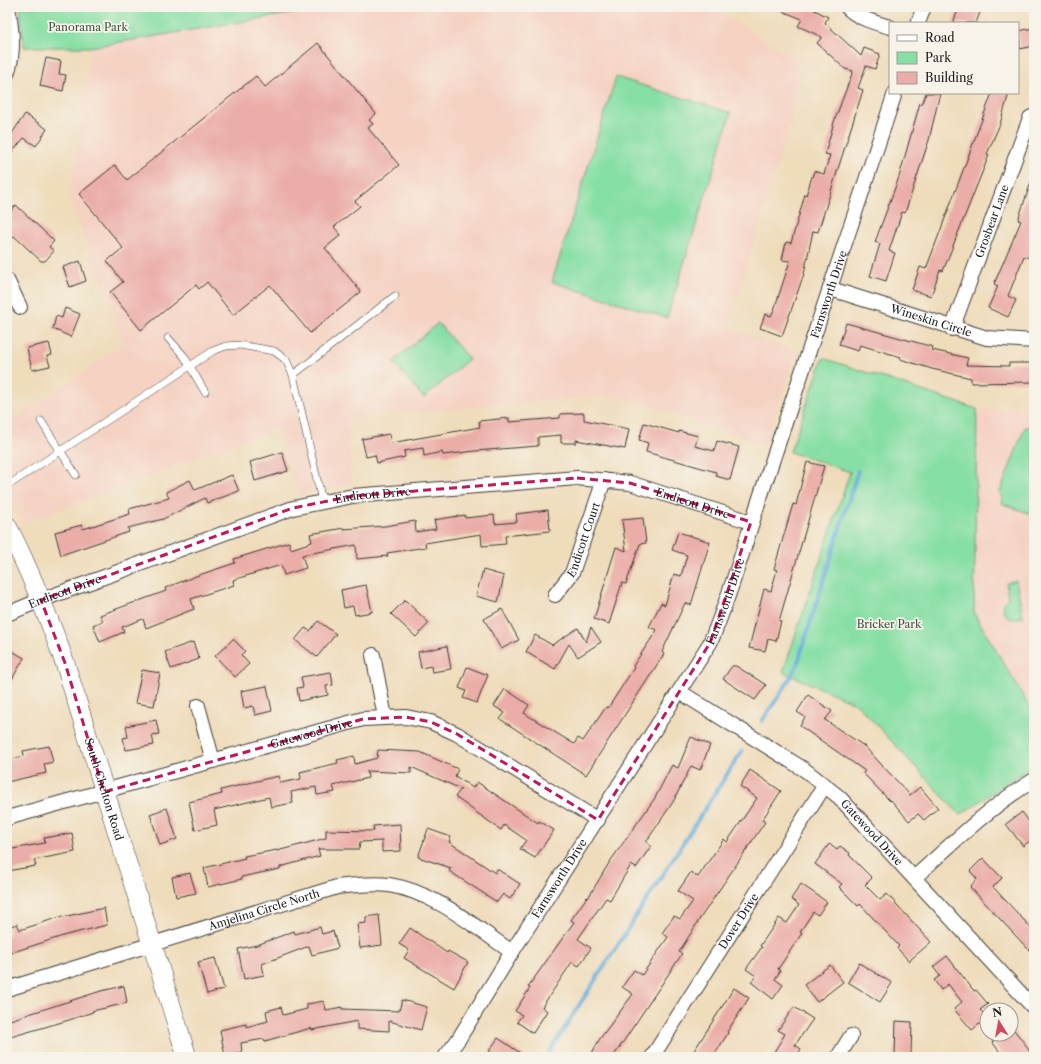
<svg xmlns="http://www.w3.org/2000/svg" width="1041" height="1064" font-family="'Libre Caslon Text',serif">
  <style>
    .built { fill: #f5d2c2 }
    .green { fill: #86dfa4; stroke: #517e60 }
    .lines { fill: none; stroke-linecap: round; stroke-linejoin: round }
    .stream { stroke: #60abd8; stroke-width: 4 }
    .building { fill: #ebada7 }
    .service-casing { stroke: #3c3934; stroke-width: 8 }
    .minor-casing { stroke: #3c3934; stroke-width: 16 }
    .secondary-casing { stroke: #3c3934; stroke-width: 20 }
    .service { stroke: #fff; stroke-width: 7 }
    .minor { stroke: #fff; stroke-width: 14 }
    .secondary { stroke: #fff; stroke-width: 19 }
    .marked { fill: none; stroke: #c2185b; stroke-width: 3; stroke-dasharray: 8 5; stroke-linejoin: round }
    .labels { text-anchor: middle; stroke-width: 3.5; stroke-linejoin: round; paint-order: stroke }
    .park-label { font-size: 11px; fill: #3c5645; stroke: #f7f3e8 }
    .street-label { font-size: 11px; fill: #1c1c1c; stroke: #f7f3e8 }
  </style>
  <rect width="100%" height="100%" fill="#f7f3e8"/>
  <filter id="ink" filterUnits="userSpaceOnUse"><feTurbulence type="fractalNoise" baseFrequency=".025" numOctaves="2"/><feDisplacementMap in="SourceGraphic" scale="8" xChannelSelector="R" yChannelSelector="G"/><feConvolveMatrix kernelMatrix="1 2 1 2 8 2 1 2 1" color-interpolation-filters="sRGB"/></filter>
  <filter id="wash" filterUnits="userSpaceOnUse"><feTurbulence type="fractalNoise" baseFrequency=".012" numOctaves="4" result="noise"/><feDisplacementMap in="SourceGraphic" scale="16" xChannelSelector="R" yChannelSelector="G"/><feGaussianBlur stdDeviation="0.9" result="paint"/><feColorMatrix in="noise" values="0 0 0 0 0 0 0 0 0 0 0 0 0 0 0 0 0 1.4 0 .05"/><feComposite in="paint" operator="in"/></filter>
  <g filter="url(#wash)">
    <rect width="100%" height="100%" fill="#efdcbb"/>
    <path class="built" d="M329,7H717L727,17L798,60V98L728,328L797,352L765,444L614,395L348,418L352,484L299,495L277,428L24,523L7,494V423L125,344L70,199L91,47Z
      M977,409L1034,410V714L974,613Z"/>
    <path class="green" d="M20,7H329L91,47H24Z
      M616,77L731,113L667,318L552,282Z
      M438,323L469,359L424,398L393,362Z
      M823,358L977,409L974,613L1034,714V765L960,815L857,704L783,672L850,472L790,452Z
      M1025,427L1034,428V515L1003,504L1000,492Z
      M1016,580L1023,617L1010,619L1004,612L1002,604L1008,598L1006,583Z"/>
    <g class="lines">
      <path class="stream" d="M762,721L785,687L797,665L858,471
        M546,1057L742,751"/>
    </g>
    <g id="blocks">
      <path class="building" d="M772,7H809L828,17L825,23L861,56L864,48L880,54L875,69L866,66L858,88L863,90L818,232L813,231L804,274L782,336L760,328L765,314L771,316L774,310L790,261L782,260L786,242L791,243L805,194L806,195L814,171L824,174L830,155L825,154L834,122L853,71L845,69L817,43L822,37L798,26L802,19Z
        M959,7H982L976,23H953Z
        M1034,28V46L1020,49L1018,31Z
        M318,43L376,114L369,120L373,124L368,128L399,165L355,201L360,206L334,227L341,235L325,248L361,292L310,333L270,285L233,315L207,282L199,289L196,285L141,330L110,292L123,282L107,261L123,248L79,194L115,165L127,180L256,76L265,87Z
        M46,58L61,61L59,74L66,75L63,91L40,86Z
        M926,93H940L929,140L905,213L902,212L889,251L895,253L886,281L870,276L880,244L875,242L899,177L920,103L922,104Z
        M992,93H1009L1000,124L987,154L989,155L943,271L940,270L931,296L912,290L920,267L926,269Z
        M25,114L47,129L36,146L24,138L7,158V141Z
        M1032,179L1034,180V246L1029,258L1024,256L1008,296L1016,300L1008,317L988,308L998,286L994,284L1021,221L1018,220Z
        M16,205L54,241L49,247L54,251L45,261H41L14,236L13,238L7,233V215Z
        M80,261L86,281L70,287L63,267Z
        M65,308L80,314L71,337L53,329L56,316L62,318Z
        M846,323L933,347L932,350L968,358L966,365L1009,366V363H1034V382L971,383V378L932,369L900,359L901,357L860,345L858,351L839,345Z
        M49,343L52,355L47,356L50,366L32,370L27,348Z
        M584,413V420L629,429L625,449L576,440V443H561V435L538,437V446L475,451L443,455L442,452L424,456L423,448L404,451L405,457L377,463L375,455L366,457L362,439L389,434L391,443L480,427L479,421L509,418V422L560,418V414Z
        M644,423L679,433V431L698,436L695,446L714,451L717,441L739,447L730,480L716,476V472L646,452L648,443L639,440Z
        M282,452L288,471L255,481L250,462Z
        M807,462L824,466L779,621H781L776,641L768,639L765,651L749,648L764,589L771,591L777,570L774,569L793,504L796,505Z
        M232,475L239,491L207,503L205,498L163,519L128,528L129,532L61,555L55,532L82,525L83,529L130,514L129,509L169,498L166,492L190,480L195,490Z
        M548,510L550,531L505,536L506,544L482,546L481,534L425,543L426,547L387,553L388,556L357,559L356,545L302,555L306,568L284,575L281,565L233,580L234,585L191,599L194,609L146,628L143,619L122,627L124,632L100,642L93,625L103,621L100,615L166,591L165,588L196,576L235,563L234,559L289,542L291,549L312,542L310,534L344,528V529L385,526L415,521L416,532L436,529L434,520L465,515V518L494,515L495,524L517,522L516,514Z
        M643,518L646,543L640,544L626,584L622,583L609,624L594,619L616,547L626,551L622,520Z
        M678,532L710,542L691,605L685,603L662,652L664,654L586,775L500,719L505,713L494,706L505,689L529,705L524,713L574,744L578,738L583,741L606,707L608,708L634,668L633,666L657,630L649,627L661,603L665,605L674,574L681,576L687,555L672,550Z
        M483,570L504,576L498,602L476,596Z
        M366,585L372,612L355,615L353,606L344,608L341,590Z
        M405,600L429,623L416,637L391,614Z
        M502,609L519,640L501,649L484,619Z
        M318,621L336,634L317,657L295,640L305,628L310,631Z
        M591,627L601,642L578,657L569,644L555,669L526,652L535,635L552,645L578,628L586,642Z
        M233,639L245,651L241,655L249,664L235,677L215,656Z
        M193,642L199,659L171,669L165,652Z
        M447,646L451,669L432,672L431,666L421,668L418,652Z
        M7,648L24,658L7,688Z
        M732,666H736L766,685L755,700L723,679Z
        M467,667L488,675L477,703L463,698L466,691L459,688Z
        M142,670L160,673L154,706L135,703Z
        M331,672L333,685L326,686L328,695L299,701L297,688L303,687L301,677Z
        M267,686L272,711L255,715L253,706L244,708L241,691Z
        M808,695L832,711L825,720L864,746L910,795L920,787L938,808L924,820L918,814L909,821L891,800L890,801L863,773L865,771L800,726L805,717L797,712Z
        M156,720L159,734L152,735L154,745L126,750L123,738L128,737L126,726Z
        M691,737L710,745L700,770L691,766L673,802L646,842L651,846L636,868L631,865L610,900L606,898L578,939L591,948L579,966L572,962L542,1007L547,1011L533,1033L517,1022L522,1015L515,1011L530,988L528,987L574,922L571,920L587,897L588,898L609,863L655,798L672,765L678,768Z
        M49,746L53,762L44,764L46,773L7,782V760L24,756L23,751Z
        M378,750L420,752L458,769L455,776L473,788L477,782L538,823L539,821L554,830L535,858L520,849L526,840L504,825L501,830L455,797L461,789L411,767V773L367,771L368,778L333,786L335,792L317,795L316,787L291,792L293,803L271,807L269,797L214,810L217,825L195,830L189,802L222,794L221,790L265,779L279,776L280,783L301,779L300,772L338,763L337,760L354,756L355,764L377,758Z
        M750,770L781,791L762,820L765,822L701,917L679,952L682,954L613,1057H590L599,1040L633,994L622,987L634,970L642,975L668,937L662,933L674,916L680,919L693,901L678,891L691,872L698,877L724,839L727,842L757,798L740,786Z
        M167,808L177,839L160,845L150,814Z
        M1022,812L1034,828V838L1023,846L1006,824Z
        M400,824L401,851L382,852V841L360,842L359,849H318L320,856L280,867V869L241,877L242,879L208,887L204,868L245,858L244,856L277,850V851L326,838V830L374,831L373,826Z
        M428,829L451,837L449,842L495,873L497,869L520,884L510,899L503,894L497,902L449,871L451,868L418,857Z
        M72,833L75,852L34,860L36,866L7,871V850L45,843L44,838Z
        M829,844L837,850L840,846L850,853L849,855L872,878L865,885L880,900L887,894L931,942L909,961L897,948L899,946L860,904L858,906L839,887L842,884L815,864Z
        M983,858L1002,878L993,887L1034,931V946L1029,950L970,887L977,879L970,871Z
        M190,873L196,893L176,897L172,877Z
        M801,884L827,902L818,915L813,912L800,932L802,933L778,969L780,971L775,979L783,985L773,999L751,982L756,976L746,969L762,947L760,946L779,918L787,923L799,905L791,899Z
        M104,908L107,925L66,935L7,954V937L10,935L8,927L17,924L20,930L63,916V917Z
        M379,915L382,945L360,948L357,924L366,923V917Z
        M320,927L322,934L333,931L338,948L312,955L309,946L262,964L264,975L244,979L238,949L257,945L294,931L295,934Z
        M410,928L447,953L448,951L468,962L454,988L404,958L409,950L399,944Z
        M947,956L974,991L976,990L988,1004L980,1010L985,1015V1019L972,1030L954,1009L962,1002L948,984L941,990L934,980L940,976L933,967Z
        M215,958L224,989L207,994L198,962Z
        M859,963L892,983L880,1002L848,982Z
        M830,965L843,982L817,1002L804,985Z
        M124,986L127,1003L92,1011L93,1012L69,1020L7,1038V1021L101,991Z
        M734,988L749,998L727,1032L728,1033L713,1057H690Z
        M402,1000L427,1007L421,1030L389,1021V1031L357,1029V1021L312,1030L311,1028L265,1041L264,1039L241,1043L242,1053L225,1056L220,1030L246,1024V1027L268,1021L266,1011L281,1007L283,1015L307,1009V1004L324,1001L326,1010L342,1007V1009L399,1011Z
        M794,1007L813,1019L795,1045L801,1049L796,1057H771L785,1034L778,1030Z
        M896,1021L912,1022L911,1055H895Z
        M1011,1026L1025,1044L1033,1057H1004L992,1042L1002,1034H1011Z
        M498,1038L526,1057H498L489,1051Z"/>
    </g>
  </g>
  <g filter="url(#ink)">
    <use href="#blocks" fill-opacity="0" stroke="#3c3934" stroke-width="1"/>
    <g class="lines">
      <defs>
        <path id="service" d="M168,338L184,356L205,392
          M293,375L395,296
          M41,421L76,475
          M7,486L213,351L226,346L240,345L274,351L286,360L293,375L322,501"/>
        <g id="minor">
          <path d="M847,7C857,18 876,23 890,27"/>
          <path d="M918,23L924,7"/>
          <path d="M7,74C15,52 12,30 8,7"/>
          <path d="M7,280L20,307"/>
          <path id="s1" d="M831,289L987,338L1034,341"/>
          <path id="s2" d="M952,329L1030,118L1034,116"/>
          <path id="s3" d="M555,595L572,573L604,480"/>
          <path id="s4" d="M7,614L41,600L293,508L353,496L577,478L630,483L751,522"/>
          <path d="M373,655L385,717"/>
          <path id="s5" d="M680,692L805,770L839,797L1034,1008"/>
          <path d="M198,706L213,761"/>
          <path id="s6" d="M7,818L363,719L406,717L431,722L457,734L598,820"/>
          <path d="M914,878C953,843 989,807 1034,780"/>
          <path id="s7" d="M7,989L337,887C354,885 372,883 389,885C435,892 475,927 512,952"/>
          <path id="s8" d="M445,1057L458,1040L512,952L710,643C734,587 749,528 769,471C812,345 854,219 895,93"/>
          <path id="s9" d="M652,1057L825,785"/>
          <path d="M838,1057L851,1036"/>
        </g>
        <g id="secondary">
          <path id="s10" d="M7,526C30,570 48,616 65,663L187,1057"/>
        </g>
      </defs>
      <use href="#service" class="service-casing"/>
      <use href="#minor" class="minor-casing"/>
      <use href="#secondary" class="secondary-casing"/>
      <use href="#service" class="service"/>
      <use href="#minor" class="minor"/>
      <use href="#secondary" class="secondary"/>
    </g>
  </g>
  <path class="marked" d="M577,478L630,483L751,522L710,643L598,820L457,734L431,722L406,717L363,719L104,792L65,663L41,600L293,508L353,496Z"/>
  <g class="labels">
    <g class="park-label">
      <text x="88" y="31">Panorama Park</text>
      <text x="889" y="628">Bricker Park</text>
    </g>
    <g class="street-label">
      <text dy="4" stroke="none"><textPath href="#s2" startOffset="115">Grosbear Lane</textPath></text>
      <text dy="4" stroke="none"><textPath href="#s8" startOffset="860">Farnsworth Drive</textPath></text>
      <text dy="4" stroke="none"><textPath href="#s1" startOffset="105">Wineskin Circle</textPath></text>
      <text dy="4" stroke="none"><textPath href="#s4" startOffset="386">Endicott Drive</textPath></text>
      <text dy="4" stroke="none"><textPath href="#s4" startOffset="710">Endicott Drive</textPath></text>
      <text dy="4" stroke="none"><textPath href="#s3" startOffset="63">Endicott Court</textPath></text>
      <text dy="4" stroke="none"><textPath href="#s4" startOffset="62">Endicott Drive</textPath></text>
      <text dy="4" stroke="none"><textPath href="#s8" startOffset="536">Farnsworth Drive</textPath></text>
      <text dy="4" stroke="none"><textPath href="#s6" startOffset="316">Gatewood Drive</textPath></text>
      <text dy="4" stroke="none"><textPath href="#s10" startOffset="281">South Chelton Road</textPath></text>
      <text dy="4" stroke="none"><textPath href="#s5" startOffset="239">Gatewood Drive</textPath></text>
      <text dy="4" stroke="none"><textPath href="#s8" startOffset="212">Farnsworth Drive</textPath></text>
      <text dy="4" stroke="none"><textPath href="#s7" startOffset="269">Amjelina Circle North</textPath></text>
      <text dy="4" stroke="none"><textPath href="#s9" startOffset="161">Dover Drive</textPath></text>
    </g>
  </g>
  <rect width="1041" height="1064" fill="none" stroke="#f7f3e8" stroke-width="24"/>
  <rect x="889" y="22" width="130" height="72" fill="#f7f3e8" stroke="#9f9d96"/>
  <rect x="897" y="35" width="20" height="6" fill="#ffffff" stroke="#9f9d96"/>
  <text x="925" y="42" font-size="12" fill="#1c1c1c">Road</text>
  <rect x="897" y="52" width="20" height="12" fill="#86dfa4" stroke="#9f9d96"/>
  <text x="925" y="62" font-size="12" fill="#1c1c1c">Park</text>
  <rect x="897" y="72" width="20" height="12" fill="#ebada7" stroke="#9f9d96"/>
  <text x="925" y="82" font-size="12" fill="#1c1c1c">Building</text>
  <g transform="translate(999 1022) rotate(349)"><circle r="19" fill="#f7f3e8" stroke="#9f9d96"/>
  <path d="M0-3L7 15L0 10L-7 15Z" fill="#d1495b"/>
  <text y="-6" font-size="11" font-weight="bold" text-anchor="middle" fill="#1c1c1c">N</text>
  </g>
</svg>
